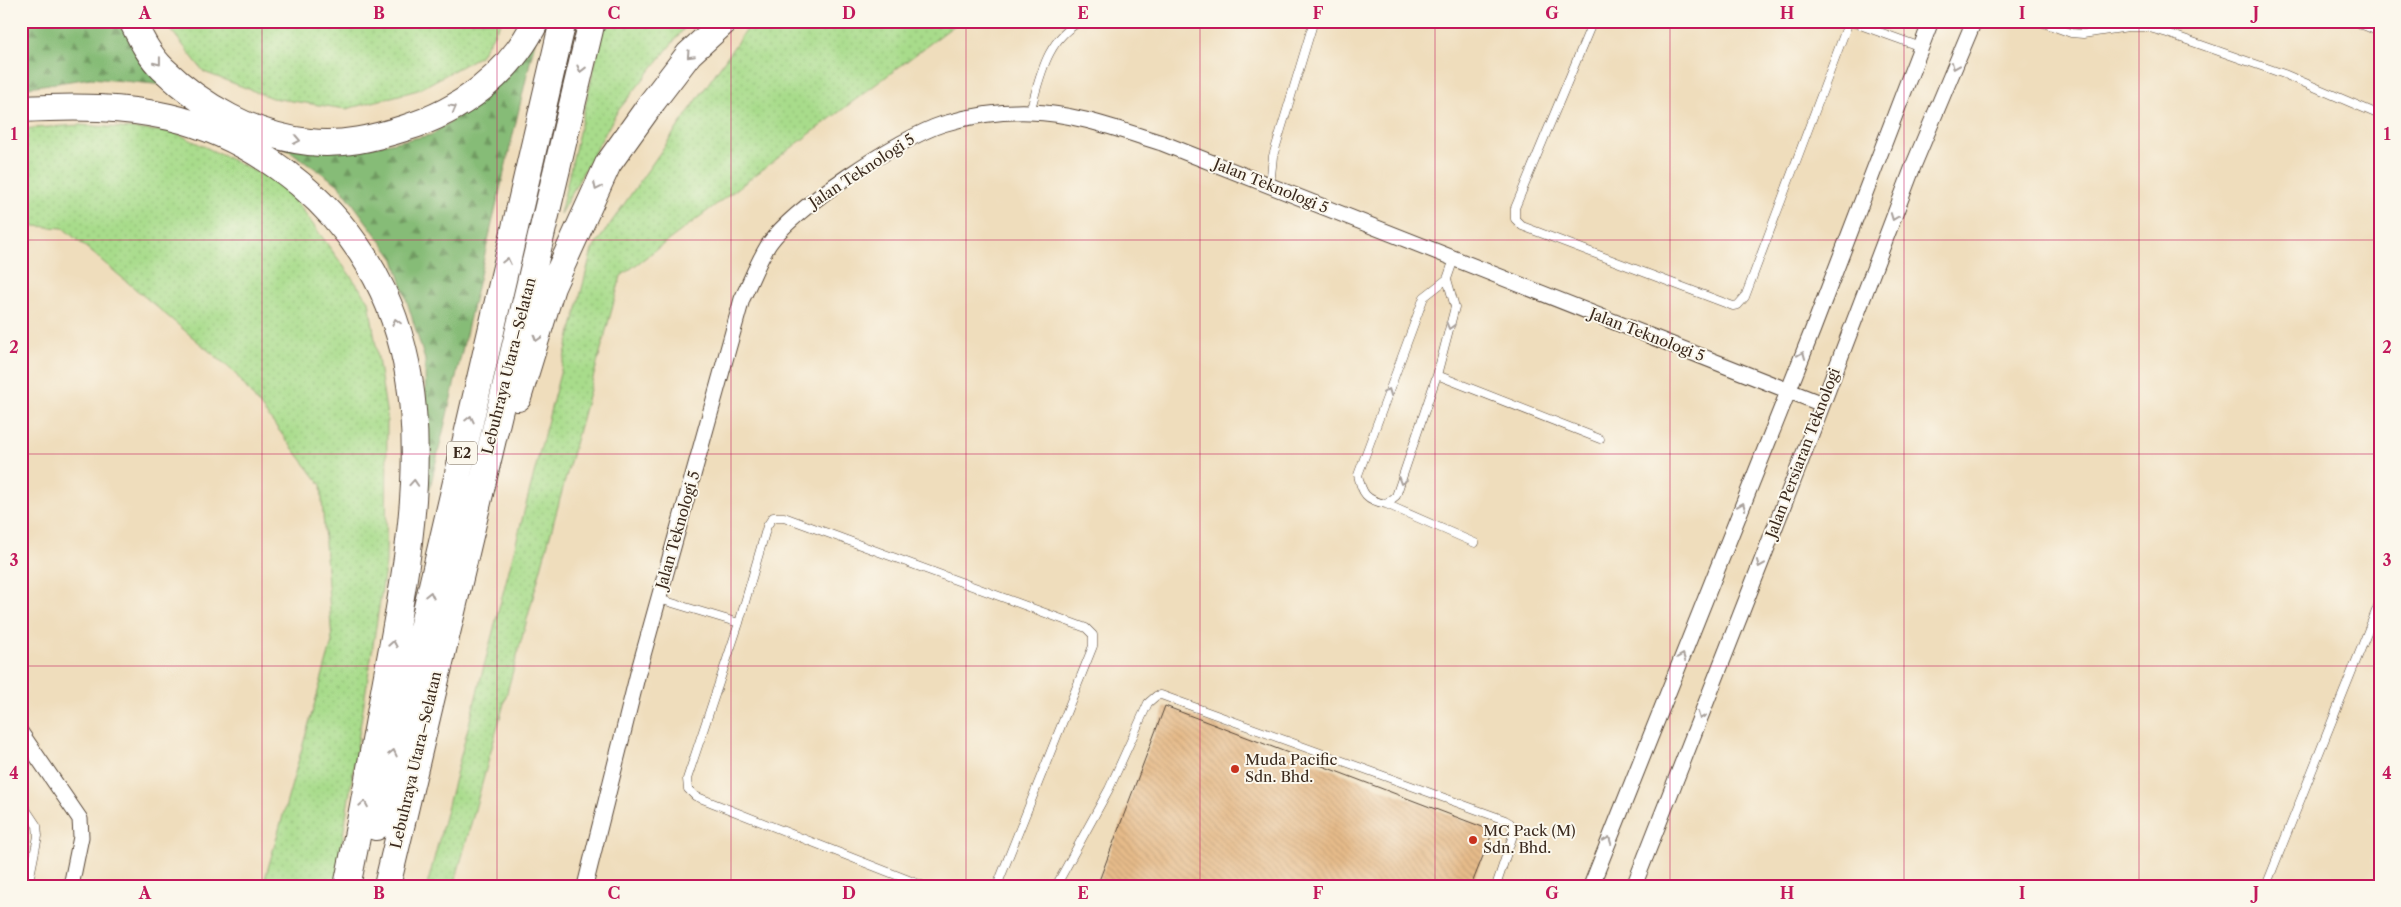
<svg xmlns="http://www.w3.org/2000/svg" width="2401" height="907" font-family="'Libre Caslon Text',serif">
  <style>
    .grass { fill: url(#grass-dots); stroke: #728354 }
    .forest { fill: url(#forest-firs); stroke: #60734a }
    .building { fill: url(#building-back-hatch) }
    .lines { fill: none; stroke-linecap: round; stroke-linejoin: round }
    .service-casing { stroke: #564536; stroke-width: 9 }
    .minor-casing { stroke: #564536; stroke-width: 17 }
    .motorway-casing { stroke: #564536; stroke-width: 28 }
    .service { stroke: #fff; stroke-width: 8 }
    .minor { stroke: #fff; stroke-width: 15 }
    .motorway { stroke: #fff; stroke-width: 26 }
    .oneway { stroke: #a79f9a }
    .grid { fill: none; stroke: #c2185b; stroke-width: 1; stroke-opacity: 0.55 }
    .poi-dot { fill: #c8321e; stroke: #fbf7ec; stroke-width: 2 }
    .labels { text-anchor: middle; stroke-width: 4; stroke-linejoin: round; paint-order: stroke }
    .shield { fill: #fbf7ec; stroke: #75685c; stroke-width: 1 }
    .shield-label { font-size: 14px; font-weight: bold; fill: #3b2a1e }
    .street-label { font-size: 15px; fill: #3b2a1e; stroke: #fbf7ec }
    .poi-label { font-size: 15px; fill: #3b2a1e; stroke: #fbf7ec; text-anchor: start }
    .neatline { fill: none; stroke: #c2185b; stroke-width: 2 }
    .grid-label { font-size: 16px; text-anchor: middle; font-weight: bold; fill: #c2185b }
  </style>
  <defs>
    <pattern id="grass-dots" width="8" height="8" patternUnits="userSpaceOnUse" patternTransform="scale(1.25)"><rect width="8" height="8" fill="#a8dc8b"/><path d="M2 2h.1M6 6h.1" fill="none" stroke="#92bd78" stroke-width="1.8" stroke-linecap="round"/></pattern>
    <pattern id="forest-firs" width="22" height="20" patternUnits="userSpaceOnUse" patternTransform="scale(1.25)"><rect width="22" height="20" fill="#86bc77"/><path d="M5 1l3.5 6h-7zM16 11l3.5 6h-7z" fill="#6f9961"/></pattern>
    <pattern id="building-back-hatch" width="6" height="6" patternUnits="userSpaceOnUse" patternTransform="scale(1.25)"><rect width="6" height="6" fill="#e6bb8a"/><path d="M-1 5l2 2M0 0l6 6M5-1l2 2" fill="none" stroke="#c6a177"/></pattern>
  </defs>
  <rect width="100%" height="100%" fill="#fbf7ec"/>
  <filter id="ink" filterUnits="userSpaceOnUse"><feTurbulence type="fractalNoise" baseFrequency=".02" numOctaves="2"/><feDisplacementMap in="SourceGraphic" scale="10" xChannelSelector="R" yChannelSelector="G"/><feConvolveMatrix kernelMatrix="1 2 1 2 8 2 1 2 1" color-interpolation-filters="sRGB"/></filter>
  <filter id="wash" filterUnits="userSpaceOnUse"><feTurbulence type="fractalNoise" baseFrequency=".0096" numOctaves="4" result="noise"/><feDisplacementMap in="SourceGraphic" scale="20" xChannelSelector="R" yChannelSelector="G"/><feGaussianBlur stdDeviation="1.12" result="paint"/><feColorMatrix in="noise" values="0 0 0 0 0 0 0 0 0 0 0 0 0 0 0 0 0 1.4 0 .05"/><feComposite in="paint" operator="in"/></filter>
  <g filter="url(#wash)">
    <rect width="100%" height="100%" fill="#efddbc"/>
    <path class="grass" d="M164,21H502L480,56L418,90L346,109L272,98L204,72Z
      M605,21H690L617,112L560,214Z
      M752,21H960L621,276L454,886H427L592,250Z
      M80,125L174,132L284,185L369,301L387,416L386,563L335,886H263L332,642L321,485L234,372L63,228L21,225V129Z"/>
    <path class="forest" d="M21,21H122L176,86L91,78L21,88Z
      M535,41L427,500L425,360L394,259L339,185L271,138L370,147L431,135L480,101Z"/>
    <g id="blocks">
      <path class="building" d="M1165,706L1493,831L1471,886H1097Z"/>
    </g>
  </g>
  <g filter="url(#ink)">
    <use href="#blocks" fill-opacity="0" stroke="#564536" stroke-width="1"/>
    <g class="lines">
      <defs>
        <path id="service" d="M1593,21L1515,208V219L1522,226L1733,306L1738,305L1745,297L1849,21
          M1849,21L1921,47
          M2038,21L2071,33L2083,34L2128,27H2146L2167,33L2284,74L2380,115
          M2353,21L2380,32
          M1030,112C1040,78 1046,38 1082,21
          M1270,186L1273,156L1312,27
          M1447,279L1455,307L1437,375L1396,496L1386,504C1366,500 1362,494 1358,475L1424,297L1447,279L1454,259
          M1437,375L1600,439
          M1386,504L1475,543
          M659,599L739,623
          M21,802L37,826L38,836L28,886
          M924,886L695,796L688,789L687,779L739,623L767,526L773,517H784L1086,628L1093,635V646L997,886
          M1056,886L1109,789L1148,703L1156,696L1161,695L1505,820L1510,823L1514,832L1496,886
          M2266,886L2380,601"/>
        <path id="minor" d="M21,733L80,819L81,837L71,886
          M585,886L638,673L742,299C751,281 758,261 769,244C793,208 901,137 943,124C970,116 1001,111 1030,112C1075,113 1120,130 1162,143L1822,404
          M1591,886L1813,329L1931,21
          M1634,886L1799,466L1914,164L1974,21"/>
        <path id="motorway" d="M132,21C140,37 149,56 163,69C201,106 254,136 309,142C342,146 374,138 405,128C461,111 510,74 536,21
          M21,109C132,103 212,111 300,184C453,314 420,501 387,675C374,746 362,816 347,886
          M518,398L552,287L608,164L653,101L689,54L725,21
          M376,827L563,21
          M387,886L592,21"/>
      </defs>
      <use href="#service" class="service-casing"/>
      <use href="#minor" class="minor-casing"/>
      <use href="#motorway" class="motorway-casing"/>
      <use href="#service" class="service"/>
      <use href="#minor" class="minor"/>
      <use href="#motorway" class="motorway"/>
    </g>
    <defs><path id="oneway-chevron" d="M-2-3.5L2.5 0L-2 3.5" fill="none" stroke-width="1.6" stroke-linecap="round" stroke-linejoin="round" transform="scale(1.25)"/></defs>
    <g class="oneway">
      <use href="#oneway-chevron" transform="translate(690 55) rotate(133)"/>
      <use href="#oneway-chevron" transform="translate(158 62) rotate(52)"/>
      <use href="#oneway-chevron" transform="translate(1955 66) rotate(113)"/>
      <use href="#oneway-chevron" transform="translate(581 69) rotate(104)"/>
      <use href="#oneway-chevron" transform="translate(453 108) rotate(-29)"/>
      <use href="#oneway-chevron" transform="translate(297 140) rotate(11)"/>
      <use href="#oneway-chevron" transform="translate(597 187) rotate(116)"/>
      <use href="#oneway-chevron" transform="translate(1894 217) rotate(111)"/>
      <use href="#oneway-chevron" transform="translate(507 261) rotate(-77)"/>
      <use href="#oneway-chevron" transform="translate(396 322) rotate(-105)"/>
      <use href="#oneway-chevron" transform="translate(1450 326) rotate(105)"/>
      <use href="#oneway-chevron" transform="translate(537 338) rotate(107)"/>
      <use href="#oneway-chevron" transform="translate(1802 355) rotate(-68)"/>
      <use href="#oneway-chevron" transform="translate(1388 392) rotate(-69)"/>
      <use href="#oneway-chevron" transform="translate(470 419) rotate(-77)"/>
      <use href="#oneway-chevron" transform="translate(1402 481) rotate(108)"/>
      <use href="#oneway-chevron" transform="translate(414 483) rotate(-86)"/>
      <use href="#oneway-chevron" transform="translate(1742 506) rotate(-68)"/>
      <use href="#oneway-chevron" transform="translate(1760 564) rotate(112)"/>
      <use href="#oneway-chevron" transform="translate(430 595) rotate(-77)"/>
      <use href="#oneway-chevron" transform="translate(393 644) rotate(-80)"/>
      <use href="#oneway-chevron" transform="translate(1682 657) rotate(-68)"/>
      <use href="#oneway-chevron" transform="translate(1701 716) rotate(112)"/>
      <use href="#oneway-chevron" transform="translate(393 753) rotate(-77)"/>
      <use href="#oneway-chevron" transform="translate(364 804) rotate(-80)"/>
      <use href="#oneway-chevron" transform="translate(1608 840) rotate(-68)"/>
    </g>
  </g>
  <path class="grid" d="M262,21V886M497,21V886M731,21V886M966,21V886M1200,21V886M1435,21V886M1670,21V886M1904,21V886M2139,21V886M21,240H2380M21,454H2380M21,666H2380"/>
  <g class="poi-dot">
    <circle cx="1235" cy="769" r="5"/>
    <circle cx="1473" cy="840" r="5"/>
  </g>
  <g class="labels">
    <rect class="shield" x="447" y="441.5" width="30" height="23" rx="4"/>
    <g class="shield-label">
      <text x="462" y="458">E2</text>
    </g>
    <g class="street-label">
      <text transform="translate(862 171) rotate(-33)" y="5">Jalan Teknologi 5</text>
      <text transform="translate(1271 186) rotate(22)" y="5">Jalan Teknologi 5</text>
      <text transform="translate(1647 335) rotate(21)" y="5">Jalan Teknologi 5</text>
      <text transform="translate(509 366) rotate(-76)" y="5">Lebuhraya Utara–Selatan</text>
      <text transform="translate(1803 453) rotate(-69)" y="5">Jalan Persiaran Teknologi</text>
      <text transform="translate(678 530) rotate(-74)" y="5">Jalan Teknologi 5</text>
      <text transform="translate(416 760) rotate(-77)" y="5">Lebuhraya Utara–Selatan</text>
    </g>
    <g class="poi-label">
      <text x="1245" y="765">Muda Pacific<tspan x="1245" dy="17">Sdn. Bhd.</tspan></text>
      <text x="1483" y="836">MC Pack (M)<tspan x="1483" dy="17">Sdn. Bhd.</tspan></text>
    </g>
  </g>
  <rect width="2401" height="907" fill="none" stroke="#fbf7ec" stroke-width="55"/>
  <rect x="28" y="28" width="2346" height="852" class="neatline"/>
  <g class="grid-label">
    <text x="145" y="19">A</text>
    <text x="379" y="19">B</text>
    <text x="614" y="19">C</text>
    <text x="849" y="19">D</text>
    <text x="1083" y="19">E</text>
    <text x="1318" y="19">F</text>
    <text x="1552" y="19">G</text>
    <text x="1787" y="19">H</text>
    <text x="2022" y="19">I</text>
    <text x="2256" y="19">J</text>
    <text x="14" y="140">1</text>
    <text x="2387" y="140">1</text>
    <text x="14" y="353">2</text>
    <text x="2387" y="353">2</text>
    <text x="14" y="566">3</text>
    <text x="2387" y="566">3</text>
    <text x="14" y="779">4</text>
    <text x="2387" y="779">4</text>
    <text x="145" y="899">A</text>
    <text x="379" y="899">B</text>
    <text x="614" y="899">C</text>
    <text x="849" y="899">D</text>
    <text x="1083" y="899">E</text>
    <text x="1318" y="899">F</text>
    <text x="1552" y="899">G</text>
    <text x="1787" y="899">H</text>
    <text x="2022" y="899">I</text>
    <text x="2256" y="899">J</text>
  </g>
</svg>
